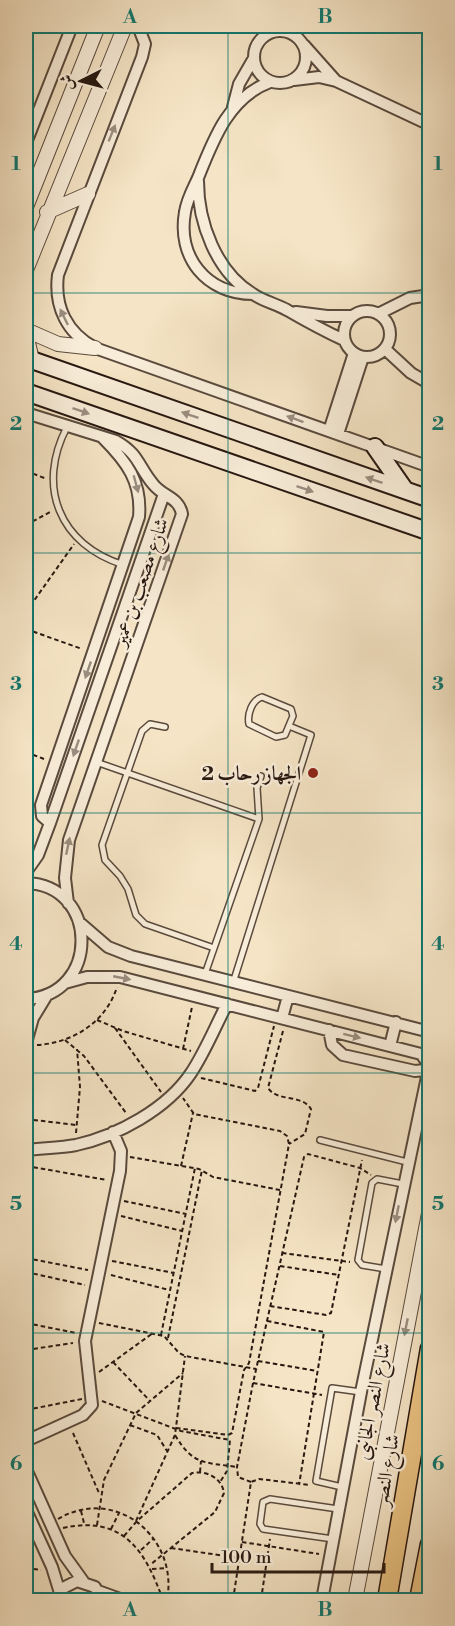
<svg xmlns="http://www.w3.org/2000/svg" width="455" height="1626" font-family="'Libre Bodoni',Amiri,serif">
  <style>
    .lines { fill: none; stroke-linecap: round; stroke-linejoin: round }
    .service-casing { stroke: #5a4a3d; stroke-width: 8 }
    .minor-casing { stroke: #5a4a3d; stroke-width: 14 }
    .tertiary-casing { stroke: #5a4a3d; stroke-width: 16 }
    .secondary-casing { stroke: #271710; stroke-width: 20 }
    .primary-casing { stroke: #271710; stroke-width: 21 }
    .path { stroke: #271710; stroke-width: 2; stroke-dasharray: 4.5 3; stroke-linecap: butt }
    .service { stroke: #f8edd9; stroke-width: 5 }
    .minor { stroke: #f8edd9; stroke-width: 10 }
    .tertiary { stroke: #f8edd9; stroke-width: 14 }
    .secondary { stroke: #f8edd9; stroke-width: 16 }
    .primary { stroke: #eac282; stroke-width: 18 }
    .oneway { fill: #9a8d7f }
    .grid { fill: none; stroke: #0f766e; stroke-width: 1.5; stroke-opacity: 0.55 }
    .poi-dot { fill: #8f2418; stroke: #f8edd9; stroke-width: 2 }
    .labels { text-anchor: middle; stroke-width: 5; stroke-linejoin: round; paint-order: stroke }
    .street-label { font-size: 20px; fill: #271710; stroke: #f8edd9 }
    .poi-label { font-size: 20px; font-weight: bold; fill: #271710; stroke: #f8edd9; text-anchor: end }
    .neatline { fill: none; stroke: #0f766e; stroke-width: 2 }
    .grid-label { font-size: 20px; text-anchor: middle; font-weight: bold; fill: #0f766e }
  </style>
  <rect width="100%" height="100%" fill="#f5e4c5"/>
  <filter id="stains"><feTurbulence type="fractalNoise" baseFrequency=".00333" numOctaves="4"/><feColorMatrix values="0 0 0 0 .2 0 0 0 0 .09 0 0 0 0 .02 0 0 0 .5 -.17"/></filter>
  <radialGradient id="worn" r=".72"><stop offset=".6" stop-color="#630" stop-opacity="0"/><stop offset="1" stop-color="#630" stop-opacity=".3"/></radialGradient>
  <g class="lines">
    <defs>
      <path id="service" d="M67,427C36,486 59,545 124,565
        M262,697L291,709L293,716L285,735L276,737L249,724C247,714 252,700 262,697Z
        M165,727L150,724L142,731L102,845L105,860L120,876L128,889L136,915L145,924L214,948
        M96,762L259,819
        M205,974L259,819L257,788L261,776
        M233,983L311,735L289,726
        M320,1140L407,1162
        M386,1269L362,1265L358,1260L372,1183L377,1179L403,1184
        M342,1487L316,1481L332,1388L361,1392
        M333,1539L263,1529L260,1524L263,1502L270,1499L338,1509"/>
      <path id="minor" d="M138,26L145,44L142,57L58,275C54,307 67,333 95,348L430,467
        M254 57a26 26 0 1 1 52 0a26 26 0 1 1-52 0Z
        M304,45L336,81
        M294,80L319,77L336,81L430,125
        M233,107L239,84L254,58
        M26,143L72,26
        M198,181C198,222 216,272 253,294C263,301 276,304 287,310C306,321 324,331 344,340
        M253,294C206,294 177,257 185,212C187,199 193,189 198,178C213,140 229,97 270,82
        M344 334a23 23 0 1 1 46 0a23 23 0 1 1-46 0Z
        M296,312L327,316H353
        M378,314L410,298L430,295
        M385,349L411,373L430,384
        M26,413L116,441C139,454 138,466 153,484C163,497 179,497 182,514L69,840L65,878L68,903
        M329,431L354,353
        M338,434L363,357
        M50,823L42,816L41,805L139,517C142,482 127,462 103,438
        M26,872L38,855L50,823L164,494
        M26,883C100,885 100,996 26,999
        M79,922L108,947L131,956L430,1032
        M65,983L87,977H120L421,1054L427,1062L428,1072L361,1392L322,1600
        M282,1018L288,996
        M329,1030L332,1045L343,1055L415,1071L425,1070L430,1065
        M26,1043L33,1018L47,995
        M390,1046L396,1022
        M26,1150C42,1148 60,1148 76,1145C117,1136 167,1109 191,1073C205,1052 215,1027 227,1004
        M26,1441L83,1415L92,1405L85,1341L120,1171L121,1151L113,1132
        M26,1469L65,1556L83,1581
        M26,1510L52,1567L60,1593
        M98,1591L123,1600
        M58,1600L63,1588L77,1581L95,1587L101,1600"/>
      <path id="tertiary" d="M26,207L98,26
        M47,212L88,194
        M26,270L125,26
        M26,330L58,344L95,348
        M26,334L32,360
        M355,1600L430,1208"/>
      <path id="secondary" d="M26,358L430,499
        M26,392L430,532
        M375,447L405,490"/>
      <path id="primary" d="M387,1600L430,1348
        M419,1600L430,1544"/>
    </defs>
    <use href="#service" class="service-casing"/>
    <use href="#minor" class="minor-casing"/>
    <use href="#tertiary" class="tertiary-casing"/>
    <use href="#secondary" class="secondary-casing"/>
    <use href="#primary" class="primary-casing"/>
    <path class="path" d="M26,471L47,479
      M26,525L52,511
      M26,612L74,544
      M26,629L82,649
      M26,738L28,739
      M26,752L44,759
      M97,1020L123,1031L191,1051
      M115,1028L161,1092
      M283,1031L268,1088C277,1102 302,1094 311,1109L305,1134L289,1144
      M65,1040L84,1056L126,1113
      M37,1045C73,1043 106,1022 117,987
      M183,1049L192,1007
      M201,1078L255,1091L258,1088L274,1026
      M26,1119L76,1125
      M76,1133L80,1087L77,1049
      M130,1157L199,1169L213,1177L280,1190
      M26,1166L107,1180
      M181,1166L193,1113
      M124,1201L186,1214
      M121,1216L182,1231
      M282,1253L350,1262
      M26,1258L88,1270
      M112,1261L174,1273
      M280,1266L339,1275
      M26,1272L85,1285
      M111,1275L169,1290
      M270,1306L326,1315L331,1313L362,1160
      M267,1321L324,1332L299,1485
      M26,1323L76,1333
      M99,1323L164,1336L179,1353L185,1356L256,1369
      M161,1335L195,1168
      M168,1338L202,1170
      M26,1350L73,1343
      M258,1361L317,1371
      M113,1362L150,1401
      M99,1372L153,1333
      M253,1383L322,1395
      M102,1401L181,1431L230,1440L227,1471L220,1482
      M26,1410L82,1399
      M130,1425L157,1435L167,1451
      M176,1428L228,1435L232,1433L244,1370L249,1363L289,1144L287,1136L280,1131L194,1114L183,1098
      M73,1433L99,1493
      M175,1435C193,1465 203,1462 237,1467
      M200,1472L201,1461
      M251,1482L238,1477L237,1467L253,1383L304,1157L308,1154L360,1168L371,1175
      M81,1511L84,1523
      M58,1519C116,1485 179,1538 167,1600
      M136,1521L175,1435L185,1356
      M97,1525L104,1480L136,1413L183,1373
      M63,1528C123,1515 145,1550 163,1600
      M111,1529L119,1513
      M124,1536L137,1521L192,1473C206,1470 222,1478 224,1493L215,1512L150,1565
      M242,1542L319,1554
      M171,1548L239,1558
      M141,1550L154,1538
      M26,1568L41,1570
      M152,1569L167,1568
      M233,1600L251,1482L259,1479L310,1485
      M261,1600L270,1539"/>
    <use href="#service" class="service"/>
    <use href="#minor" class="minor"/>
    <use href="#tertiary" class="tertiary"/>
    <use href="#secondary" class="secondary"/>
    <use href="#primary" class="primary"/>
  </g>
  <defs><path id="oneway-solid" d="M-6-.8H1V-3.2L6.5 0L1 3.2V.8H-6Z" transform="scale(1.5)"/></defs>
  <g class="oneway">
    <use href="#oneway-solid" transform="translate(112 133) rotate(-68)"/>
    <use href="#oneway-solid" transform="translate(64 317) rotate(-116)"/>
    <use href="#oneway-solid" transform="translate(81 411) rotate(19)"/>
    <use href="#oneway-solid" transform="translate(190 415) rotate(-161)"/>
    <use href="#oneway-solid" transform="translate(295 419) rotate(-160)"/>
    <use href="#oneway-solid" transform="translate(374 480) rotate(-161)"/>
    <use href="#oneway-solid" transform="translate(136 484) rotate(75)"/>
    <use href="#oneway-solid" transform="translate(305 489) rotate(19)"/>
    <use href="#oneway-solid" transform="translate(166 562) rotate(-71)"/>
    <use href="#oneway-solid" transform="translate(88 670) rotate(109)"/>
    <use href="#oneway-solid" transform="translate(76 748) rotate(109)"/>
    <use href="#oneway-solid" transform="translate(68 846) rotate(-78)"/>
    <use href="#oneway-solid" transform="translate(122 978) rotate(11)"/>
    <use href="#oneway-solid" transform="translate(352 1036) rotate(14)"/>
    <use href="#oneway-solid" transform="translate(397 1214) rotate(101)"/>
    <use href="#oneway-solid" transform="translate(406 1327) rotate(101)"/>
  </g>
  <path class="grid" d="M228,26V1600M26,293H430M26,553H430M26,813H430M26,1073H430M26,1333H430"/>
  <circle class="poi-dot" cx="313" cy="773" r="6"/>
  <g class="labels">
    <g class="street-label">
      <text transform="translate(140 582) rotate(-71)" y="7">شارع مصعب بن عمير</text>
      <text transform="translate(372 1401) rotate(-79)" y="7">شارع النصر الجانبى</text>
      <text transform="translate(386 1470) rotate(-80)" y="7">شارع النصر</text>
    </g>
    <g class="poi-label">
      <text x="301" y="780">الجهاز رحاب 2</text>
    </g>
  </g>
  <rect width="455" height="1626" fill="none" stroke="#f5e4c5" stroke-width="66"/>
  <g transform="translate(81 81) rotate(264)" stroke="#f8edd9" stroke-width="4.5" paint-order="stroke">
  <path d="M0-4.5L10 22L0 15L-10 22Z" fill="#271710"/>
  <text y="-9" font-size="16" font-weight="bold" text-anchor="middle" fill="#271710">ش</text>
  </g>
  <path d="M212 1563v9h172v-9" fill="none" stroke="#271710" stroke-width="3"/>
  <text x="221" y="1563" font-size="18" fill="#271710" stroke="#f8edd9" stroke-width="4.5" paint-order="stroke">100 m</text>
  <rect x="33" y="33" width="389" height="1560" class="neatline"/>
  <g class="grid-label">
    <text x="130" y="23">A</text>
    <text x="325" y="23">B</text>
    <text x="16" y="170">1</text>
    <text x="438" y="170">1</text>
    <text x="16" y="430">2</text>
    <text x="438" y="430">2</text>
    <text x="16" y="690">3</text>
    <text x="438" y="690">3</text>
    <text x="16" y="950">4</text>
    <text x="438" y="950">4</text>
    <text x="16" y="1210">5</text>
    <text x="438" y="1210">5</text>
    <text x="16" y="1470">6</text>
    <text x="438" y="1470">6</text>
    <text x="130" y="1616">A</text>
    <text x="325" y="1616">B</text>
  </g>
  <rect width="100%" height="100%" filter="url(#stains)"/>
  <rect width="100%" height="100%" fill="url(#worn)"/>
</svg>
